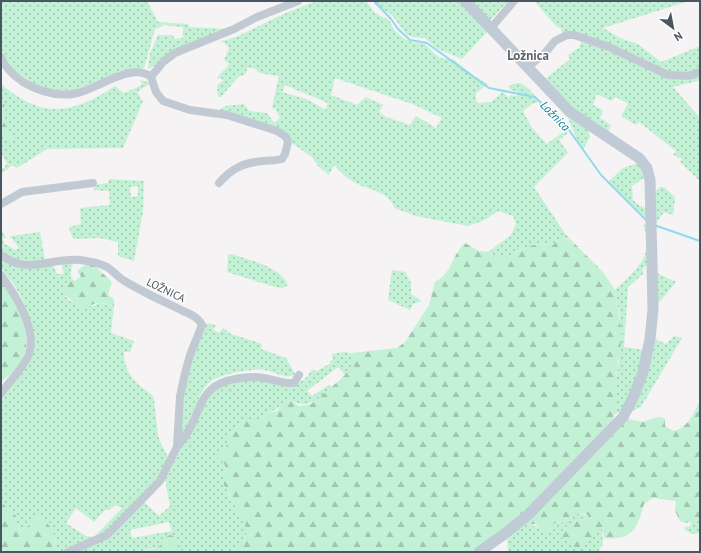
<svg xmlns="http://www.w3.org/2000/svg" width="701" height="553" font-family="'PT Sans',sans-serif">
  <style>
    .grass { fill: url(#grass-dots); fill-rule: evenodd }
    .forest { fill: url(#forest-firs) }
    .lines { fill: none; stroke-linecap: round; stroke-linejoin: round }
    .stream { stroke: #90daee; stroke-width: 2 }
    .street { stroke: #c1cad2; stroke-width: 8 }
    .secondary { stroke: #c1cbd6; stroke-width: 11 }
    .labels { text-anchor: middle; stroke-width: 3; stroke-linejoin: round; paint-order: stroke }
    .street-label { font-size: 11px; fill: #4a5661; stroke: #fff }
    .water-label { font-size: 12px; font-style: italic; fill: #0c7c9b; stroke: #fff }
    .quarter-label { font-size: 13px; font-weight: bold; fill: #5f6368; stroke: #fff }
  </style>
  <defs>
    <pattern id="grass-dots" width="8" height="8" patternUnits="userSpaceOnUse"><rect width="8" height="8" fill="#c3f1d5"/><path d="M2 2h.1M6 6h.1" fill="none" stroke="#a0c6b0" stroke-width="1.8" stroke-linecap="round"/></pattern>
    <pattern id="forest-firs" width="22" height="20" patternUnits="userSpaceOnUse"><rect width="22" height="20" fill="#c3f1d5"/><path d="M5 1l3.5 6h-7zM16 11l3.5 6h-7z" fill="#a0c6b0"/></pattern>
  </defs>
  <rect width="100%" height="100%" fill="#f5f3f3"/>
  <path class="grass" d="M1,1H147L158,22L189,24V27L228,29L148,69L150,53L158,35H174V39L183,38V27L162,25L161,27L155,29L144,68L124,72L71,91L44,89L15,72L5,58L1,49Z
    M316,1H366L375,13L389,20L395,31L403,38L411,42L425,44L436,55L441,58L454,60L474,76L488,84L476,93V101L478,103L491,102L503,92L509,98L510,95L517,96L518,92L511,90L509,87L512,84L520,83L528,88L540,101L532,104L523,111L532,128L547,144L566,130L568,133L559,140L568,153L534,187L566,235L563,240H558L553,245C535,242 521,247 507,258L493,256L488,252L511,235L516,224L513,216L498,211L485,220L468,226L416,216L395,208C386,189 371,192 354,182C346,178 340,171 334,165L329,175L318,166L312,157L292,143L284,132L219,110L226,106L244,104L249,111L267,113L274,123L280,118L275,109L272,108L279,76L259,73L254,68H247L246,74L238,77L221,97H218L217,85L223,81L221,78L217,79C219,72 227,70 229,63L224,60L229,48L224,42H219L236,37L286,13ZM335,78L415,105L442,118L436,128L416,116L410,125L386,117L379,112L383,105L366,97L357,105L331,95ZM285,85L328,103L326,110L306,99L282,92Z
    M376,1H461L488,31L462,59L438,49L425,38L412,37L406,34L392,15L374,4Z
    M471,1H508L489,22Z
    M534,1H689L603,28L620,38L638,44L661,62L700,46V71L670,74L631,55L562,35L561,28L557,27Z
    M581,42L610,51L669,79L700,76V80L697,81L673,87L700,118V181L680,162L682,159L673,155L676,151L639,122L636,125L621,116L628,104L616,97L611,101L597,94L593,105L603,110L600,118L611,125L608,132L576,111L544,80L570,59L568,55L579,48Z
    M140,80L151,83L137,92L143,101L123,148L47,149L17,168L13,165L1,174V169L5,167L7,163L1,153V132L9,141L13,140C11,133 4,128 4,120C3,114 6,111 4,104L1,103V84C42,119 72,115 115,86L124,93L142,85Z
    M568,118L574,119L588,129L590,137L583,150L578,142Z
    M638,163L645,177L632,186L633,200L640,206L648,209V220L608,182L623,168Z
    M109,179L144,181L143,212L134,261L118,256V242L99,238L73,239L69,227L81,224L80,208L110,205L109,191L94,190L95,185L108,183ZM138,186V196L131,197L130,187Z
    M660,187H664L675,197L673,215L664,212L656,223V191Z
    M648,223L649,262L642,270L644,273L628,287L624,347L644,350L632,391L620,412L615,414V385L619,361L620,317L615,290C635,270 656,256 643,225Z
    M1,230L6,237L2,239L5,244L15,250L19,248L10,236L40,232L45,260C27,263 15,263 1,250Z
    M232,254C250,261 280,266 288,285L283,288L275,287L227,272L228,255Z
    M1,257L53,265L57,274H64L61,263L74,262L71,268V278L63,289C64,302 80,307 92,306C95,306 98,303 101,303L110,306L114,305L111,333L134,341L130,352H124C124,373 136,384 152,395L154,399L158,436L168,458L161,474L109,530L61,552H57L55,538L38,517L30,525L20,530L1,502V401L28,360L31,332L23,300L13,283L1,268ZM115,505L122,508L94,537L86,536L66,523L76,508L94,522L105,510H109Z
    M392,270L405,272L411,283V294L422,301L413,304L410,310L388,300Z
    M657,273L676,282L659,303L658,300Z
    M207,323L216,325L213,330L219,333L223,328L231,334L262,344L261,349L286,358L295,374C287,381 273,371 264,370C251,368 221,374 211,381C198,391 189,425 180,441V413L186,375L204,326Z
    M674,336L682,338L641,407L632,411L654,338L666,344Z
    M343,352L351,353L352,366L345,375L338,367L307,391L312,396L329,385L332,388C317,400 308,410 289,400C278,406 279,410 266,413L261,421L241,422L228,438L226,447L218,459L224,462L228,494L241,515L248,530L242,546L236,552H182L177,541C163,544 152,550 138,552C117,553 95,552 74,552L89,546L143,501L159,516L170,506L165,479L207,397L224,382L268,380L286,387L293,386L305,379L312,370L317,371L331,363L330,361L333,360L332,354ZM169,522L172,531L132,538L130,530Z
    M577,513L589,516L570,524L558,535L602,527L603,544L598,552H508L507,536L524,523C528,525 543,528 549,529L555,523H560Z
    M692,521H700V533L691,534L683,528L690,526Z"/>
  <path class="forest" d="M1,103L4,104C6,111 3,114 4,120C4,128 11,133 13,141H9L1,132Z
    M566,235L603,272L615,290L622,335L615,385V414L610,426L525,511L508,526L471,552H236L242,546L248,530L223,483L226,472L224,462L218,459L217,456L226,447L228,438L241,422L261,421L266,413L277,411L282,404L289,400L299,406L311,404L325,393L345,375L351,366V353L397,348L405,342L429,305L435,282C454,271 450,257 465,243L479,251L488,252L493,256L507,258C521,247 535,242 553,245L558,240L563,239Z
    M87,263L96,267L112,282L108,295L114,299V305C108,307 107,303 102,303C87,302 85,316 70,299C66,295 63,295 63,289L71,278L75,281L81,276L77,271Z
    M1,280C19,303 38,341 17,368C13,373 6,377 1,382Z
    M700,400V521L685,523L680,521L675,511L676,501L653,498L644,504C637,529 632,541 604,538L602,527L579,550L558,535L570,524L589,516C577,507 567,523 555,523L545,532L535,524L528,525L524,523L624,418L642,422L658,417L665,418V426L673,431C688,429 694,412 700,400Z
    M1,502L17,517V527L20,530L30,525L38,517C54,525 55,536 57,552H9L1,550Z
    M172,535L179,545L182,552H136C149,550 162,550 167,536Z"/>
  <g class="lines">
    <path class="stream" d="M374,1L391,19L398,29L410,40L427,43L489,88L535,97L569,130L601,175L647,221
      M654,225L700,241"/>
    <path class="street" d="M491,28L514,1
      M1,57C5,68 14,76 23,82C38,91 56,96 73,94C96,91 131,61 151,77L163,62L175,53L234,29L257,17L298,1
      M527,68L545,53L555,41L567,35H574L609,47L668,75L688,76L700,72
      M151,77L156,92L163,101L190,110L227,115L277,131L286,137L288,142L285,154L282,159C275,161 269,160 263,161C243,163 232,168 219,183
      M1,204L22,192L93,183
      M1,255C30,276 49,257 80,260C89,261 99,263 107,267C113,271 117,276 123,280C142,292 163,301 183,311C190,314 198,317 202,325L190,355L185,373L180,396L177,447L160,481L107,535L68,552
      M1,275C15,294 37,328 29,354C24,368 9,381 1,394
      M177,447C208,412 190,380 252,377C267,376 280,384 294,383L299,375"/>
    <path class="secondary" d="M465,1L570,112L639,158L647,168L650,180L653,309L650,339L643,372L634,396L623,417L527,516L503,535L479,552"/>
  </g>
  <g class="labels">
    <g class="street-label">
      <text transform="translate(166 290) rotate(26)" y="4">LOŽNICA</text>
    </g>
    <g class="water-label">
      <text transform="translate(555 116) rotate(46)" y="4">Ložnica</text>
    </g>
    <g class="quarter-label">
      <text x="528" y="60">Ložnica</text>
    </g>
  </g>
  <rect width="701" height="553" fill="none" stroke="#4a5661" stroke-width="4"/>
  <g transform="translate(673 28) rotate(148)" stroke="#ffffff" stroke-width="3" paint-order="stroke">
  <path d="M0-3L7 15L0 10L-7 15Z" fill="#4a5661"/>
  <text y="-6" font-size="11" font-weight="bold" text-anchor="middle" fill="#4a5661">N</text>
  </g>
</svg>
